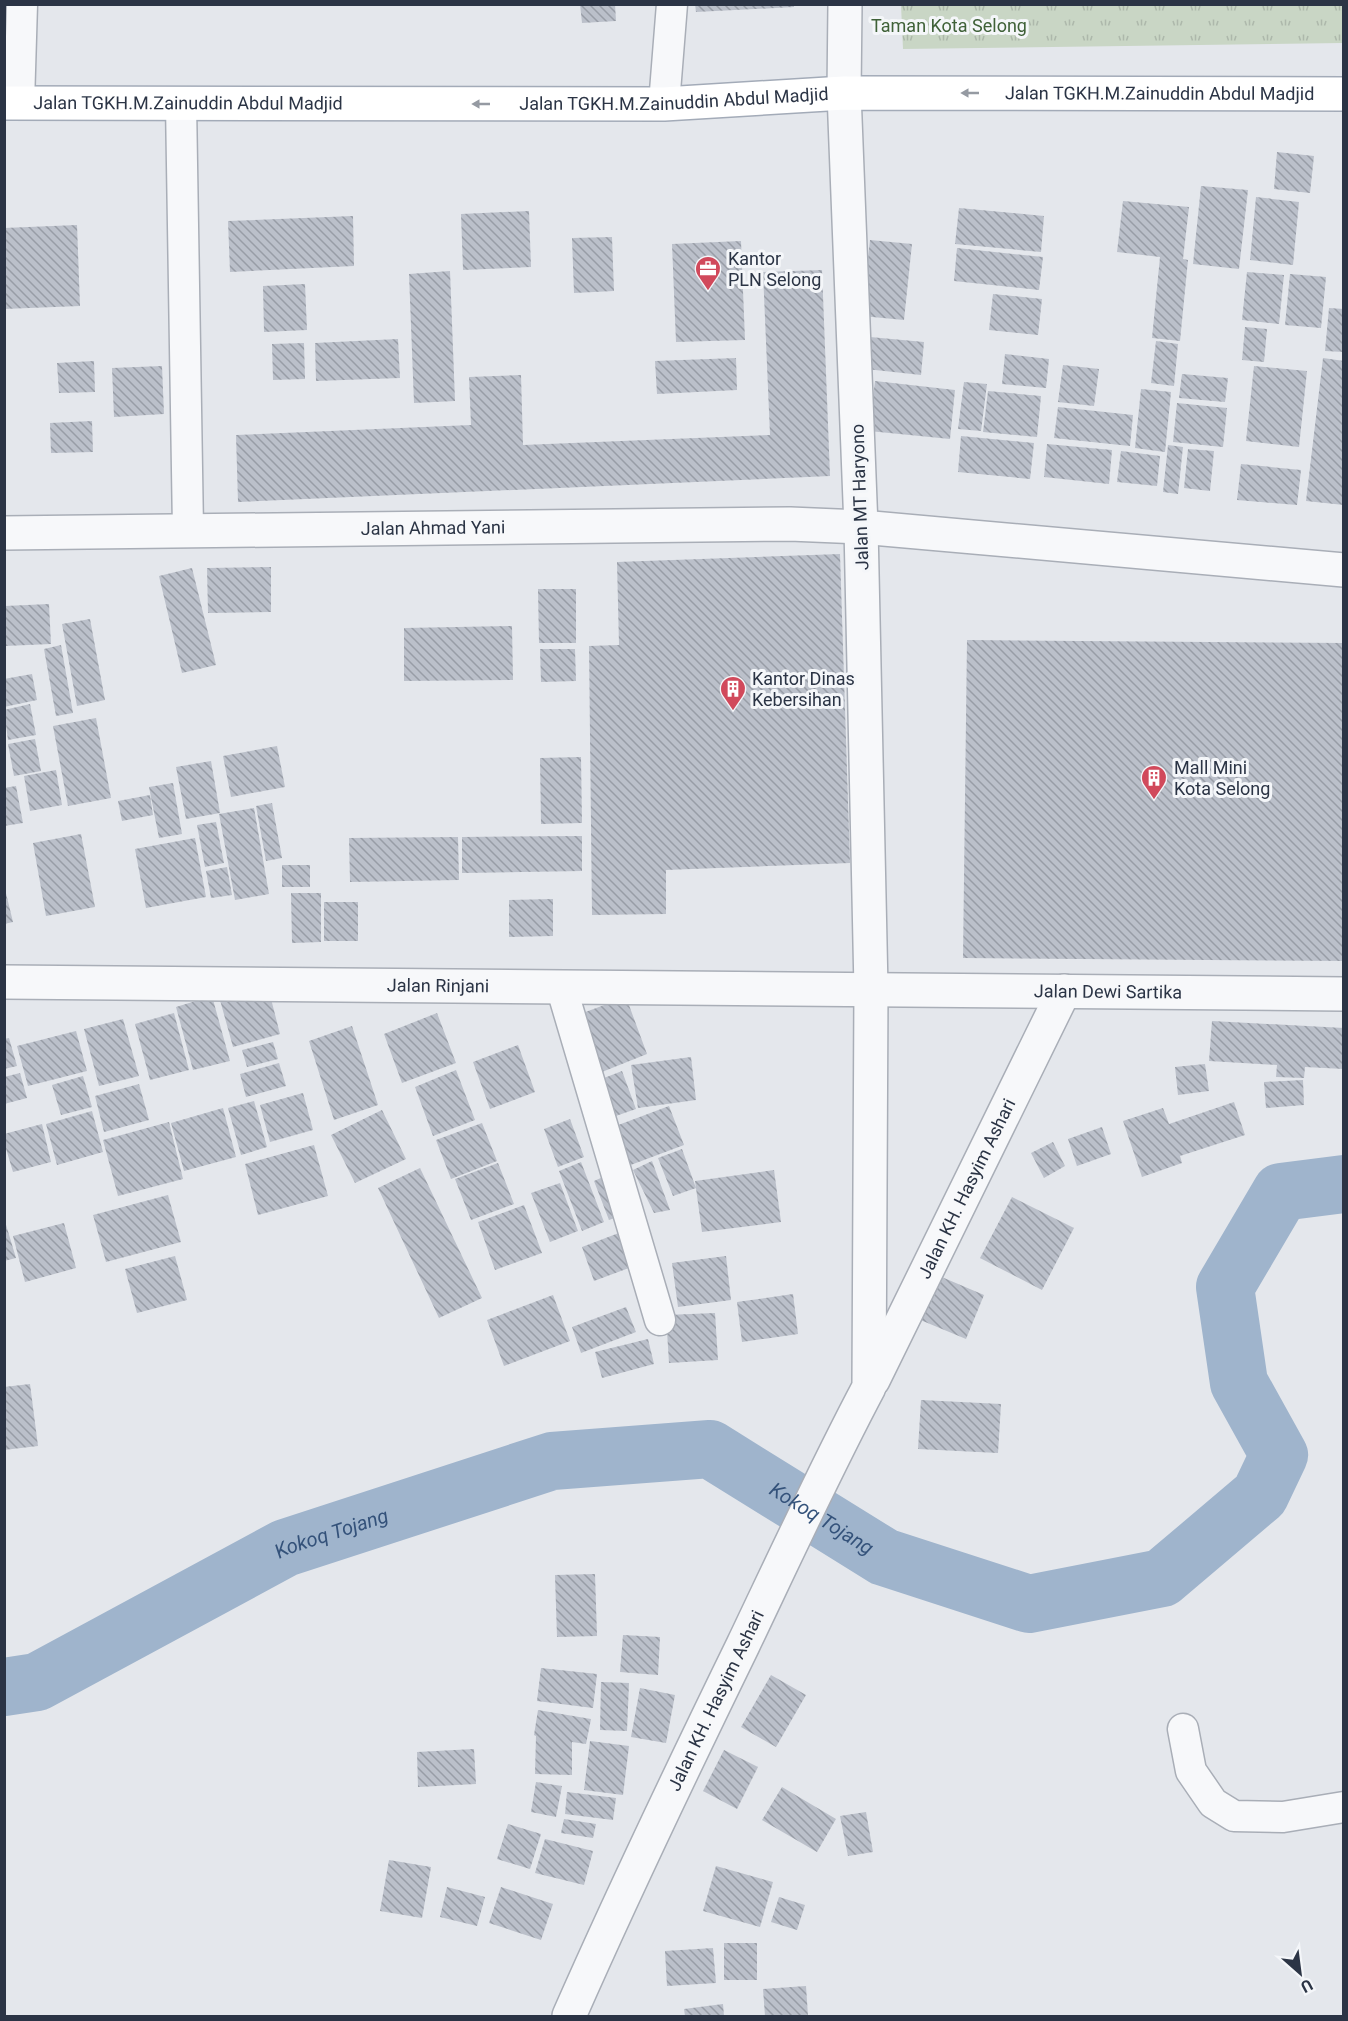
<svg xmlns="http://www.w3.org/2000/svg" width="1348" height="2021" font-family="Roboto,sans-serif">
  <style>
    .grass { fill: url(#grass-tufts) }
    .lines { fill: none; stroke-linecap: round; stroke-linejoin: round }
    .river { stroke: #9fb4cc; stroke-width: 58 }
    .building { fill: url(#building-back-hatch) }
    .minor-casing { stroke: #a9aeb7; stroke-width: 33 }
    .tertiary-casing { stroke: #a9aeb7; stroke-width: 36 }
    .primary-casing { stroke: #a3abb8; stroke-width: 36 }
    .minor { stroke: #f7f8fa; stroke-width: 30 }
    .tertiary { stroke: #f7f8fa; stroke-width: 33 }
    .primary { stroke: #fff; stroke-width: 33 }
    .oneway { fill: #959aa2 }
    .labels { text-anchor: middle; stroke-width: 6; stroke-linejoin: round; paint-order: stroke }
    .park-label { font-size: 18px; fill: #3f6138; stroke: #f4f6f9 }
    .street-label { font-size: 18px; fill: #2b3445; stroke: #f4f6f9 }
    .poi-label { font-size: 18px; fill: #2b3445; stroke: #f4f6f9; text-anchor: start }
    .water-label { font-size: 20px; font-style: italic; fill: #34527a; stroke: #f4f6f9 }
  </style>
  <defs>
    <pattern id="grass-tufts" width="24" height="20" patternUnits="userSpaceOnUse" patternTransform="scale(1.5)"><rect width="24" height="20" fill="#c9d6c5"/><path d="M3 7l-1-3M5 7V3M7 7l1-3M15 17l-1-3M17 17v-4M19 17l1-3" fill="none" stroke="#adb8ab"/></pattern>
    <pattern id="building-back-hatch" width="6" height="6" patternUnits="userSpaceOnUse" patternTransform="scale(1.5)"><rect width="6" height="6" fill="#bbc0ca"/><path d="M-1 5l2 2M0 0l6 6M5-1l2 2" fill="none" stroke="#989da6"/></pattern>
  </defs>
  <rect width="100%" height="100%" fill="#e4e7ec"/>
  <path class="grass" d="M901,5H1343V43L903,49Z"/>
  <g class="lines">
    <path class="river" id="s1" d="M4,1687L37,1682L285,1548L552,1461L710,1449L884,1557L1029,1604L1162,1578L1260,1495L1279,1455L1239,1383L1225,1287L1281,1192L1344,1184"/>
  </g>
  <path class="building" d="M4,4H7L16,51L4,53Z
    M580,4H615L616,21L582,23Z
    M695,4H794V7L696,12Z
    M1277,152L1314,156L1310,193L1274,189Z
    M1201,186L1248,190L1239,269L1193,264Z
    M1256,197L1299,202L1293,265L1250,260Z
    M1123,201L1189,207L1183,259L1188,260L1180,341L1152,338L1160,257L1117,252Z
    M959,208L1044,216L1041,252L955,244Z
    M529,211L531,267L463,270L461,214Z
    M353,216L354,266L230,272L228,221Z
    M77,225L80,306L4,309V228Z
    M612,237L614,291L574,293L572,238Z
    M870,240L912,244L904,320L862,316Z
    M741,241L745,340L676,342L672,244Z
    M957,248L1043,257L1039,290L954,281Z
    M822,270L830,476L238,502L236,435L471,425L469,377L521,375L523,445L770,435L763,272Z
    M450,271L455,401L414,403L409,274Z
    M1247,272L1284,275L1279,324L1242,320Z
    M1290,274L1326,277L1321,328L1285,325Z
    M305,284L307,330L264,332L263,286Z
    M993,294L1042,299L1038,335L989,330Z
    M1329,308L1344,309V352L1325,351Z
    M1245,327L1267,329L1264,362L1242,360Z
    M870,337L924,342L921,375L866,369Z
    M398,339L400,378L316,381L315,343Z
    M1156,341L1178,344L1174,386L1151,383Z
    M304,343L305,379L273,380L272,344Z
    M1005,354L1049,359L1046,388L1002,384Z
    M736,358L737,390L657,394L655,361Z
    M1323,358L1344,361V505L1306,501Z
    M94,361L95,392L59,393L57,363Z
    M1063,365L1099,369L1094,406L1058,402Z
    M162,366L164,414L114,417L112,368Z
    M1254,366L1307,371L1299,447L1246,441Z
    M1182,374L1228,378L1225,402L1179,398Z
    M875,381L955,390L950,439L869,431Z
    M964,382L987,384L981,431L958,429Z
    M1141,389L1171,392L1165,452L1135,448Z
    M988,391L1041,396L1037,437L983,432Z
    M1177,403L1227,408L1223,447L1173,442Z
    M1058,407L1133,415L1130,446L1054,438Z
    M92,421L93,452L51,453L50,423Z
    M961,436L1034,443L1030,479L958,472Z
    M1047,444L1112,450L1109,484L1044,477Z
    M1168,445L1183,447L1178,494L1163,492Z
    M1188,449L1214,451L1210,491L1184,488Z
    M1121,451L1160,456L1157,486L1117,482Z
    M1241,464L1301,470L1297,505L1237,500Z
    M840,554L850,863L666,870V914L592,915L589,646L619,645L617,562Z
    M271,567V612L208,613L207,568Z
    M192,568L216,665L182,673L159,576Z
    M538,589H576V643H539Z
    M49,604L51,644L5,646V606Z
    M90,619L105,700L77,706L62,624Z
    M512,626L513,680L404,681V628Z
    M967,640L1344,643V961L963,958Z
    M61,645L73,713L56,716L44,649Z
    M540,649H575L576,681L541,682Z
    M32,674L37,700L4,707V679Z
    M30,704L36,735L8,740L4,710Z
    M96,718L111,798L68,806L53,726Z
    M35,739L41,771L14,776L8,744Z
    M277,746L285,787L231,797L223,756Z
    M581,757L582,823L541,824L540,758Z
    M211,761L220,813L186,819L176,767Z
    M56,770L62,805L30,811L24,776Z
    M173,783L182,834L159,838L149,787Z
    M16,786L23,823L4,826V788Z
    M150,795L153,815L122,821L118,801Z
    M272,803L282,858L266,861L256,806Z
    M254,808L269,894L235,900L219,814Z
    M216,822L224,863L205,867L197,825Z
    M81,834L95,907L46,916L33,843Z
    M582,836V871L462,873V837Z
    M458,837L459,880L350,882L349,838Z
    M195,838L206,897L146,908L135,849Z
    M282,865H310V887H282Z
    M227,867L232,895L211,898L206,871Z
    M4,885L13,922L4,924Z
    M291,893H321V942L292,943Z
    M553,899V936L509,937V900Z
    M324,902H358V941H324Z
    M268,987L280,1034L233,1047L220,1000Z
    M212,996L230,1061L193,1070L176,1007Z
    M626,997L647,1054L602,1072L580,1014Z
    M174,1013L189,1070L150,1080L135,1024Z
    M437,1013L456,1063L402,1083L384,1034Z
    M123,1019L139,1076L99,1086L84,1029Z
    M1212,1021L1344,1028V1069L1305,1067L1304,1078L1276,1077L1277,1065L1209,1061Z
    M352,1026L378,1105L334,1120L309,1041Z
    M76,1031L87,1071L28,1086L17,1046Z
    M9,1038L17,1066L4,1069V1039Z
    M273,1042L278,1059L247,1067L242,1050Z
    M518,1045L535,1092L490,1109L473,1062Z
    M691,1057L696,1100L638,1108L631,1065Z
    M279,1063L286,1086L246,1097L240,1074Z
    M1205,1064L1209,1091L1178,1095L1175,1067Z
    M456,1070L475,1120L433,1136L415,1087Z
    M622,1071L636,1109L610,1118L599,1080Z
    M20,1073L27,1098L4,1104V1077Z
    M83,1076L92,1107L61,1115L52,1085Z
    M1303,1080L1304,1105L1266,1108L1264,1082Z
    M139,1084L149,1120L104,1132L95,1096Z
    M303,1093L313,1130L270,1142L260,1105Z
    M254,1101L267,1147L241,1155L228,1108Z
    M1234,1102L1245,1135L1180,1156L1182,1163L1142,1177L1123,1121L1163,1108L1169,1124Z
    M669,1106L684,1145L628,1166L613,1127Z
    M223,1108L236,1157L184,1171L171,1123Z
    M382,1110L406,1159L355,1183L331,1135Z
    M92,1111L103,1152L57,1165L46,1124Z
    M570,1119L584,1157L558,1167L544,1129Z
    M169,1122L183,1179L118,1196L103,1140Z
    M482,1123L497,1161L451,1179L436,1140Z
    M42,1124L51,1162L13,1172L4,1142V1134Z
    M1102,1127L1111,1154L1077,1166L1068,1139Z
    M1053,1142L1065,1166L1044,1178L1031,1153Z
    M314,1145L328,1196L258,1215L245,1164Z
    M682,1149L696,1188L673,1196L658,1158Z
    M652,1161L670,1210L654,1213L633,1170Z
    M581,1162L604,1222L582,1231L559,1171Z
    M498,1163L514,1204L471,1220L455,1179Z
    M420,1168L482,1298L439,1318L378,1188Z
    M774,1170L781,1222L702,1232L695,1181Z
    M612,1173L623,1215L609,1220L594,1181Z
    M560,1183L578,1231L550,1242L531,1193Z
    M168,1195L181,1242L106,1262L93,1215Z
    M1012,1197L1074,1228L1042,1290L980,1258Z
    M524,1205L542,1253L495,1270L478,1222Z
    M4,1218L16,1258L4,1261Z
    M64,1223L76,1268L25,1282L13,1236Z
    M624,1231L637,1265L594,1281L582,1247Z
    M175,1256L187,1300L137,1313L125,1269Z
    M726,1256L731,1300L678,1307L672,1263Z
    M937,1275L984,1295L966,1339L918,1319Z
    M793,1294L798,1334L742,1342L737,1302Z
    M553,1295L570,1341L504,1366L487,1320Z
    M626,1307L636,1332L581,1353L572,1327Z
    M715,1313L718,1360L669,1363L666,1315Z
    M648,1339L654,1364L602,1378L595,1352Z
    M30,1384L38,1446L4,1450V1387Z
    M921,1400L1001,1404L998,1453L918,1449Z
    M595,1574L597,1636L557,1637L555,1575Z
    M623,1635L660,1637L658,1675L620,1672Z
    M541,1668L597,1674L593,1708L537,1701Z
    M771,1675L806,1695L776,1747L741,1727Z
    M601,1682L629,1683L627,1731L600,1730Z
    M640,1688L675,1695L666,1743L631,1737Z
    M538,1710L591,1719L586,1744L572,1742V1775L535,1774L536,1736L534,1735Z
    M590,1741L629,1746L623,1795L584,1790Z
    M474,1749L476,1784L418,1787L417,1752Z
    M724,1750L758,1767L737,1809L703,1791Z
    M536,1782L562,1786L556,1817L531,1812Z
    M782,1787L836,1819L817,1852L762,1820Z
    M567,1792L616,1798L613,1820L565,1814Z
    M866,1812L873,1852L848,1856L840,1816Z
    M564,1819L596,1824L593,1838L561,1833Z
    M508,1824L541,1834L530,1869L497,1859Z
    M545,1839L593,1851L584,1885L535,1873Z
    M389,1860L431,1867L422,1918L380,1911Z
    M716,1866L773,1882L760,1927L703,1911Z
    M447,1887L485,1897L477,1926L440,1917Z
    M501,1887L553,1904L541,1940L489,1923Z
    M779,1897L805,1905L797,1930L771,1922Z
    M724,1943H757V1980H724Z
    M713,1948L716,1983L667,1986L665,1951Z
    M806,1986L808,2016H765L763,1989Z
    M723,2004L724,2016H685L684,2009Z"/>
  <g class="lines">
    <defs>
      <path id="minor" d="M19,103L22,4
        M181,103L188,530
        M664,104L672,4
        M561,986L660,1320
        M1183,1729L1191,1771L1213,1803L1234,1816L1283,1817L1344,1807"/>
      <g id="tertiary">
        <path id="s2" d="M4,533L790,524L861,527L1344,570"/>
        <path id="s3" d="M4,982L1344,994"/>
        <path id="s4" d="M873,1380L1064,991"/>
        <path id="s5" d="M569,2016C624,1891 683,1768 743,1645C784,1559 824,1472 869,1387L871,989L861,527L844,93L845,4"/>
      </g>
      <g id="primary">
        <path id="s6" d="M4,103L664,104L844,93L1344,94"/>
      </g>
    </defs>
    <use href="#minor" class="minor-casing"/>
    <use href="#tertiary" class="tertiary-casing"/>
    <use href="#primary" class="primary-casing"/>
    <use href="#minor" class="minor"/>
    <use href="#tertiary" class="tertiary"/>
    <use href="#primary" class="primary"/>
  </g>
  <defs><path id="oneway-solid" d="M-6-.8H1V-3.2L6.5 0L1 3.2V.8H-6Z" transform="scale(1.5)"/></defs>
  <g class="oneway">
    <use href="#oneway-solid" transform="translate(970 93) rotate(-180)"/>
    <use href="#oneway-solid" transform="translate(481 104) rotate(-180)"/>
  </g>
  <defs>
    <symbol id="office-pin" viewBox="-11 -11 22 30"><path d="M0 17L-7.5 6A9.5 9.5 0 1 1 7.5 6Z" fill="#d1495b" stroke="#f4f6f9"/><path d="M-6-3h4V-5.5h4V-3h4V5H-6ZM-1-4.5V-3h2v-1.5ZM-6 0V1H6V0Z" fill="#fff"/></symbol>
    <symbol id="building-pin" viewBox="-11 -11 22 30"><path d="M0 17L-7.5 6A9.5 9.5 0 1 1 7.5 6Z" fill="#d1495b" stroke="#f4f6f9"/><path d="M-4-6H4V6H1V3H-1V6H-4ZM-2.5-4.3h1.7v1.8h-1.7ZM.8-4.3h1.7v1.8H.8ZM-2.5-1h1.7V.8h-1.7ZM.8-1h1.7V.8H.8Z" fill="#fff"/></symbol>
  </defs>
  <g fill-rule="evenodd">
    <use href="#office-pin" x="693" y="254" width="30" height="40"/>
    <use href="#building-pin" x="718" y="674" width="30" height="40"/>
    <use href="#building-pin" x="1139" y="763" width="30" height="40"/>
  </g>
  <g class="labels">
    <g class="park-label">
      <text x="949" y="32">Taman Kota Selong</text>
    </g>
    <g class="street-label">
      <text dy="6" stroke="none"><textPath href="#s6" startOffset="1156">Jalan TGKH.M.Zainuddin Abdul Madjid</textPath></text>
      <text dy="6" stroke="none"><textPath href="#s6" startOffset="670">Jalan TGKH.M.Zainuddin Abdul Madjid</textPath></text>
      <text dy="6" stroke="none"><textPath href="#s6" startOffset="184">Jalan TGKH.M.Zainuddin Abdul Madjid</textPath></text>
      <text transform="translate(860 497) rotate(-92)" y="6">Jalan MT Haryono</text>
      <text dy="6" stroke="none"><textPath href="#s2" startOffset="429">Jalan Ahmad Yani</textPath></text>
      <text dy="6" stroke="none"><textPath href="#s3" startOffset="434">Jalan Rinjani</textPath></text>
      <text dy="6" stroke="none"><textPath href="#s3" startOffset="1104">Jalan Dewi Sartika</textPath></text>
      <text dy="6" stroke="none"><textPath href="#s4" startOffset="213">Jalan KH. Hasyim Ashari</textPath></text>
      <text dy="6" stroke="none"><textPath href="#s5" startOffset="348">Jalan KH. Hasyim Ashari</textPath></text>
    </g>
    <g class="poi-label">
      <text x="728" y="265">Kantor<tspan x="728" dy="21">PLN Selong</tspan></text>
      <text x="752" y="685">Kantor Dinas<tspan x="752" dy="21">Kebersihan</tspan></text>
      <text x="1174" y="774">Mall Mini<tspan x="1174" dy="21">Kota Selong</tspan></text>
    </g>
    <g class="water-label">
      <text dy="7" stroke="none"><textPath href="#s1" startOffset="886">Kokoq Tojang</textPath></text>
      <text dy="7" stroke="none"><textPath href="#s1" startOffset="364">Kokoq Tojang</textPath></text>
    </g>
  </g>
  <rect width="1348" height="2021" fill="none" stroke="#2b3445" stroke-width="12"/>
  <g transform="translate(1300 1973) rotate(152)" stroke="#f4f6f9" stroke-width="4.5" paint-order="stroke">
  <path d="M0-4.5L10 22L0 15L-10 22Z" fill="#2b3445"/>
  <text y="-9" font-size="16" font-weight="bold" text-anchor="middle" fill="#2b3445">U</text>
  </g>
</svg>
